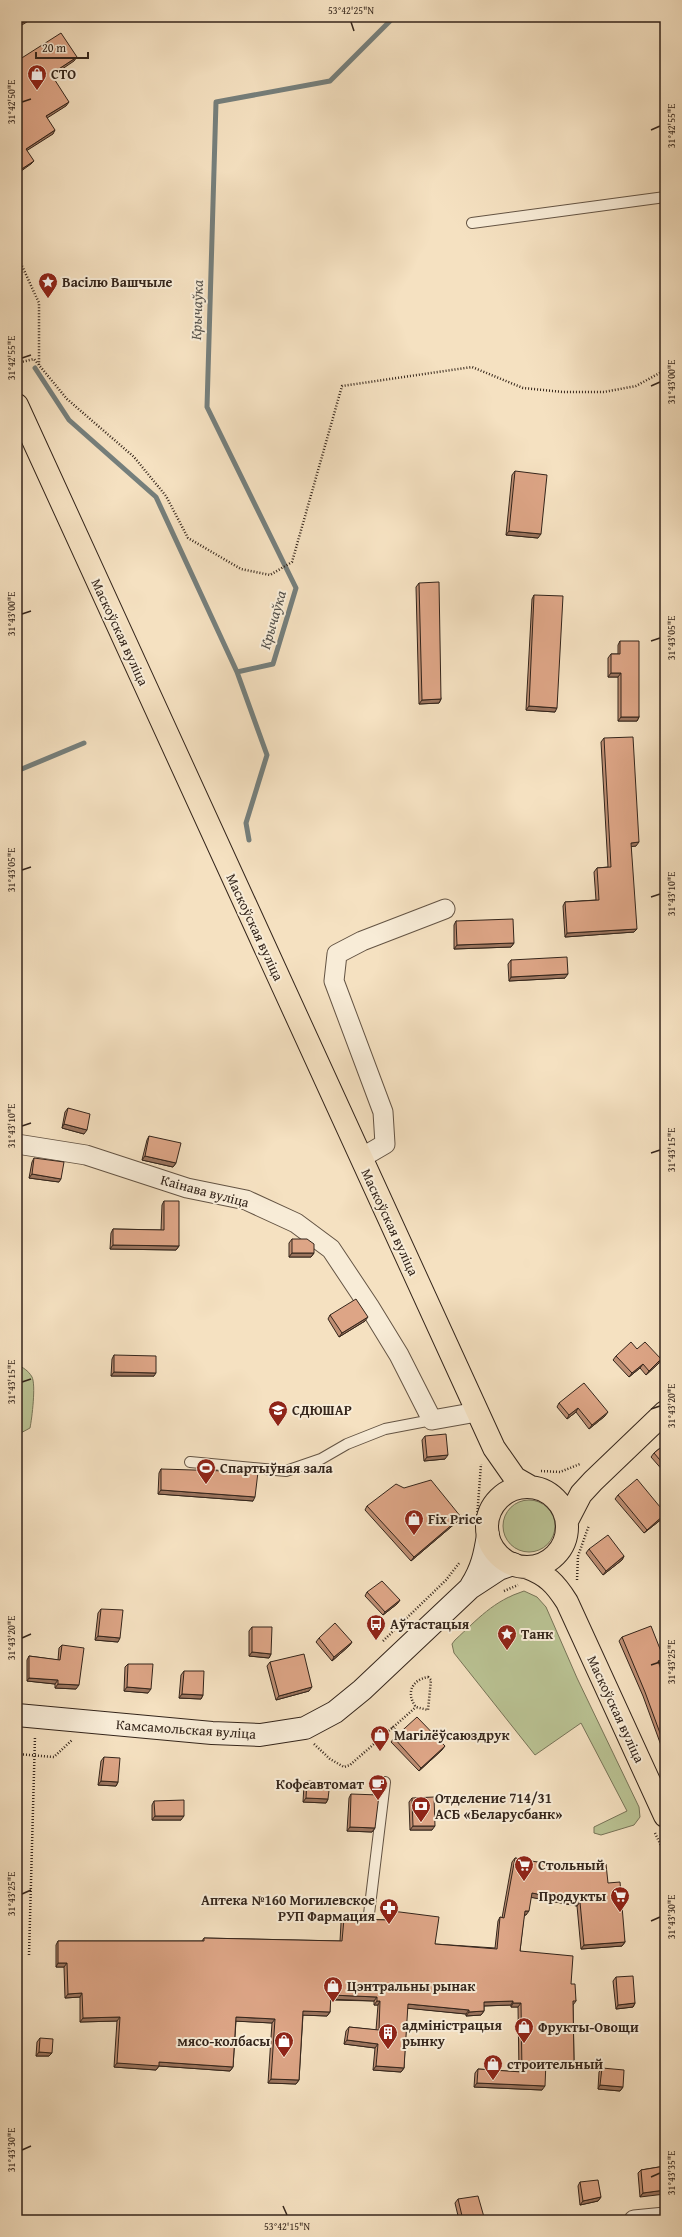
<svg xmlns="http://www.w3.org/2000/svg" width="682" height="2237" font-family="'Gentium Book Plus',serif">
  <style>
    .green { fill: #bac394; stroke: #777458 }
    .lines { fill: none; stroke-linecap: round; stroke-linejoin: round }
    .stream { stroke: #757f7c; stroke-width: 5 }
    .service-casing { stroke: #645444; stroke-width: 12 }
    .minor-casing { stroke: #645444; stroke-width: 21 }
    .secondary-casing { stroke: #34251b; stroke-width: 24 }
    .primary-casing { stroke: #34251b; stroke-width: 24 }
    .path { stroke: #34251b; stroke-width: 2.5; stroke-dasharray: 1 2; stroke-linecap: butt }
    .service { stroke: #f8ecd7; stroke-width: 10 }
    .minor { stroke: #f8ecd7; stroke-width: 19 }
    .secondary { stroke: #f8ecd7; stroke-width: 22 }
    .primary { stroke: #f5e1c1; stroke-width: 22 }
    .wall { fill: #be8e73; stroke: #34251b }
    .shaded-wall { fill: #9b745e; stroke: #34251b }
    .building { fill: #dda586; stroke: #34251b }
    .ticks { fill: none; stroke: #34251b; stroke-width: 1.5 }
    .labels { text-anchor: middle; stroke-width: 4; stroke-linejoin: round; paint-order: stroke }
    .poi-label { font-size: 14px; font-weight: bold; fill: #34251b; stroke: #f8ecd7; text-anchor: start }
    .street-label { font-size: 14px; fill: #34251b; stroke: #f8ecd7 }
    .water-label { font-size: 15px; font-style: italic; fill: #55524c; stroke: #f8ecd7 }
    .neatline { fill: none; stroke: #34251b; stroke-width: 1.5 }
    .ticks-label { font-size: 10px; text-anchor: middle; fill: #34251b }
  </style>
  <rect width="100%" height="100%" fill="#f5e1c1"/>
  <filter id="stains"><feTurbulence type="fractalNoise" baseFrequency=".005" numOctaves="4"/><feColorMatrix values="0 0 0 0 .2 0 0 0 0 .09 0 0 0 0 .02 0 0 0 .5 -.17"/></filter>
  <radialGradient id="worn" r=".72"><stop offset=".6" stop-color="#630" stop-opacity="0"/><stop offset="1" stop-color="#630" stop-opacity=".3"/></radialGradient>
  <path class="green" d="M17,1364C23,1368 28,1370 32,1377C36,1385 32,1418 30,1428L17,1435Z
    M503 1526a26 26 0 1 1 52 0a26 26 0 1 1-52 0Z
    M524,1591L537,1597L546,1607L577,1678L639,1807L640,1817L634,1825L601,1835L594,1833V1827L627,1811L581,1723L535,1755L454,1653L452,1644L455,1640C478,1619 493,1601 524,1591Z"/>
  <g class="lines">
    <path class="stream" d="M35,368L69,420L156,497L237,672L267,755L246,823L249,840
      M237,672L273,664L296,588L207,407L216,102L330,81L394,17
      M17,771L84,743"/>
    <defs>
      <path id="service" d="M472,223L665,197
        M190,1462L286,1471L321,1459L347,1444L385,1429L432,1420
        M369,1914L385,1782"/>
      <path id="minor" d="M17,1144L86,1155L187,1188L246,1200L296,1223L331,1249L369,1306L399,1355L432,1420L477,1412
        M361,1158L385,1144L383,1112L334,981L337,954L362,941L445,909
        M634,2220L665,2217"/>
      <path id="secondary" d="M471,1586C482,1569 485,1554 488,1535
        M17,1715L212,1733L260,1735L305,1728L335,1712L362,1690L470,1588L499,1569L513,1564"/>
      <path id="primary" d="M17,405L494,1448L515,1478L529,1486
        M487 1527a40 40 0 1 1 80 0a40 40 0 1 1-80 0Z
        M567,1521L581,1494L593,1481L665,1412
        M526,1567C547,1575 555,1583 567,1602L665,1816"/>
    </defs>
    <use href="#service" class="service-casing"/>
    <use href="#minor" class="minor-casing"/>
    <use href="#secondary" class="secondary-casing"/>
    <use href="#primary" class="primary-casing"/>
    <path class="path" d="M17,255L39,303V365
      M17,363L34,359L67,399L134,457L166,496L188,538L241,569L270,575L292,562L342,386L472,367L523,388L563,392H604L636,386L665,370
      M17,378L21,386
      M541,1471L560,1472L580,1464
      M477,1518L481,1464
      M577,1580L578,1556L589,1525
      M504,1591L518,1585
      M383,1641L446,1580L460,1562
      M428,1677L431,1680L428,1710L416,1707C406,1694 411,1680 428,1677Z
      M392,1727L400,1734
      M314,1744L330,1759L344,1767L350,1765L416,1707
      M17,1754L54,1757L72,1740
      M655,1833L665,1854
      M29,1955L35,1736"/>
    <use href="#service" class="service"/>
    <use href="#minor" class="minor"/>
    <use href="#secondary" class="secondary"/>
    <use href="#primary" class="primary"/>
  </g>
  <path class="wall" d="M515,471L538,538L506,535L512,475Z
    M419,583L441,699L439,703L419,704L416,587Z
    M534,595L555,712L526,710L532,599Z
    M620,641L639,717L637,721H618V677H608V658L611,654H618V645Z
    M604,738L636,846H631L634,932L565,937L563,906L565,902L596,900L594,872L597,868L608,867L601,742Z
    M456,921L514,943L511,947L454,949V925Z
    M511,960L565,978L509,981L508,964Z
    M68,1108L84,1134L62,1128L65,1112Z
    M149,1136L176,1163L173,1167L142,1160L147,1140Z
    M34,1158L59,1182L29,1178L32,1162Z
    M164,1201L179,1246L176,1250L110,1249L111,1233L113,1229L161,1230L162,1205Z
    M292,1239L314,1253L311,1257H289V1243Z
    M330,1315L365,1321L339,1337L328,1319Z
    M637,1349L661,1359L659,1363L646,1375L640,1368L629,1377L613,1360L616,1356Z
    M114,1355L154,1376H111L112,1359Z
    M559,1403L605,1416L589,1429L576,1412L567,1419L557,1407Z
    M425,1436L445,1459L424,1461L422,1440Z
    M665,1444V1473L651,1457L654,1453Z
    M161,1469L253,1501L158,1494L159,1473Z
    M618,1495L663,1518L644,1533L615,1499Z
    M367,1506L461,1517L458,1521L411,1561L365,1510Z
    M589,1549L624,1556L622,1560L603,1575L586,1553Z
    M367,1592L400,1600L397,1604L383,1615L365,1596Z
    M101,1609L118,1642L95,1640L98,1613Z
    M252,1627L271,1654L269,1658L249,1656V1631Z
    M622,1637L661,1663L659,1664L665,1747L662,1748L643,1696L619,1641Z
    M319,1638L352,1642L349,1646L332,1661L316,1642Z
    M62,1645L76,1689L55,1688V1684L27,1681V1660L29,1656L58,1660L59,1648Z
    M270,1662L309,1691L276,1700L267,1666Z
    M128,1664L148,1693L124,1691L125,1667Z
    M184,1671L203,1695L201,1699L179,1698L181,1675Z
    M394,1738L442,1750L419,1771L391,1742Z
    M104,1757L118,1782L116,1786L98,1785L101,1761Z
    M307,1781L328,1799L326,1803L303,1802L304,1785Z
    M351,1794L375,1828L372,1832L347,1831L349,1798Z
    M412,1798L432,1830H410L409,1802Z
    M154,1801L181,1820H152V1805Z
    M515,1858L583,1871V1869L586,1865L608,1883L625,1942L622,1946L581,1949L577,1906L531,1897L526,1915H524L520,1951L571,1984L576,2001L573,2005L574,2061L572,2065L546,2066L542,2090L474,2087L475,2073L478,2069L519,2072L518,2007H511V2005L484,2006V2011L481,2015L466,2016V2014L407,2008L404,2068L401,2072L373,2070L375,2048L344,2044L346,2031L349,2027L376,2030L378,2005H374V2001L330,2000V2012L327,2016L303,2015L299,2080L296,2084L268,2083L272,2023L236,2021L233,2067L230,2071L159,2066L156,2070L114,2067L117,2021L80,2022V1997L65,1998L64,1967H56V1945L58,1941H202L204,1938L340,1941L341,1923L344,1919L388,1920L389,1915L392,1911L435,1944L495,1948L498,1921L500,1917L502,1918L512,1862Z
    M616,1977L635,2003L633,2007L616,2009L613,1981Z
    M40,2038L49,2056H36L37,2042Z
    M602,2068L623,2087L620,2091L598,2089L599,2072Z
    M665,2166L640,2197L638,2173L641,2170Z
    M580,2182L601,2197L598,2201L580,2205L578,2186Z
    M458,2199L484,2217L482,2220H459L455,2203Z"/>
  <path class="shaded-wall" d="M31,17H35L17,28V26Z
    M77,57L74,61L49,78L51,74Z
    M69,102L66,106L44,120L46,116Z
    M55,130L53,134L23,153L26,149Z
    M34,161L31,164L17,174V172Z
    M509,531L541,534L538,538L506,535Z
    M611,673H621L618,677H608Z
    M441,699L439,703L419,704L422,700Z
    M529,706L557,708L555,712L526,710Z
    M621,717H639L637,721H618Z
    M639,842L636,846L628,847L631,843Z
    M637,929L634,932L565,937L567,933Z
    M514,943L511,947L454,949L457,945Z
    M568,974L565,978L509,981L511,977Z
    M64,1124L87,1130L84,1134L62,1128Z
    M145,1156L176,1163L173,1167L142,1160Z
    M32,1174L61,1179L59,1182L29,1178Z
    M113,1245L179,1246L176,1250L110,1249Z
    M292,1253H314L311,1257H289Z
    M368,1317L365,1321L339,1337L342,1333Z
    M661,1359L659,1363L646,1375L649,1371Z
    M643,1364L640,1368L629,1377L632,1373Z
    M114,1372L156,1373L154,1376H111Z
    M578,1408L576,1412L567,1419L569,1415Z
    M608,1412L605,1416L589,1429L592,1425Z
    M448,1455L445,1459L424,1461L427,1457Z
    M161,1490L255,1497L253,1501L158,1494Z
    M665,1514L663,1518L644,1533L647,1530Z
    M461,1517L458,1521L411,1561L414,1557Z
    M624,1556L622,1560L603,1575L606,1571Z
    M400,1600L397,1604L383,1615L385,1612Z
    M98,1636L120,1638L118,1642L95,1640Z
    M352,1642L349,1646L332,1661L334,1657Z
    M252,1652L271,1654L269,1658L249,1656Z
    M664,1659L661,1663L656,1665L658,1661Z
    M29,1678L58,1680L55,1684L27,1681Z
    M58,1684L79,1685L76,1689L55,1688Z
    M127,1687L151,1689L148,1693L124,1691Z
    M312,1687L309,1691L276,1700L279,1696Z
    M182,1694L203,1695L201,1699L179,1698Z
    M664,1744H665V1747L662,1748Z
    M445,1746L442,1750L419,1771L421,1768Z
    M101,1781L118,1782L116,1786L98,1785Z
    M306,1798L328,1799L326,1803L303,1802Z
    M155,1816H184L181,1820H152Z
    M413,1826H435L432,1830H410Z
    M350,1827L375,1828L372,1832L347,1831Z
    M532,1893L580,1902L577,1906L529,1897Z
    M525,1911H529L526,1915H522Z
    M625,1942L622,1946L581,1949L584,1945Z
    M58,1963H67L64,1967H56Z
    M82,1993L80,1997L65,1998L68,1994Z
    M331,1995L377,1997L374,2001L328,1999Z
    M377,2001H380L378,2005H374Z
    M513,2001L511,2005L481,2006L484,2002Z
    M513,2003H521L518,2007H511Z
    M635,2003L633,2007L616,2009L618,2005Z
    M408,2004L469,2010L466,2014L405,2008Z
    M303,2011L330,2012L327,2016L300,2015Z
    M484,2011L481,2015L466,2016L469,2012Z
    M120,2017L117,2021L80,2022L83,2018Z
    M236,2017L275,2019L272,2023L233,2021Z
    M347,2040L378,2044L375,2048L344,2044Z
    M39,2052L52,2053L49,2056H36Z
    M574,2061L572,2065L543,2066L546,2062Z
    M159,2062L233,2067L230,2071L159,2066L156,2070L114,2067L117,2063Z
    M376,2066L404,2068L401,2072L373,2070Z
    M271,2079L299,2080L296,2084L268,2083Z
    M477,2083L545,2086L542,2090L474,2087Z
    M600,2085L623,2087L620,2091L598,2089Z
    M665,2190V2194L640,2197L643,2193Z
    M601,2197L598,2201L580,2205L583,2201Z
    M484,2217L482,2220H469Z"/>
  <path class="building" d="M17,17H31L17,26Z
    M61,33L77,57L51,74L69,102L46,116L55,130L26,149L34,161L17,172V61Z
    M515,471L547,475L541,534L509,531Z
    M439,582L441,699L422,700L419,583Z
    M534,595L563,596L557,708L529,706Z
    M620,641H639V717H621V673H611V654H620Z
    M633,737L639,842L631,843L637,929L567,933L565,902L599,900L597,868L611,867L604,738Z
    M513,919L514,943L457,945L456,921Z
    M567,957L568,974L511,977V960Z
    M68,1108L90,1114L87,1130L64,1124Z
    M149,1136L181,1143L176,1163L145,1156Z
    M34,1158L64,1162L61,1179L32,1174Z
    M164,1201H179V1246L113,1245V1229L164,1230Z
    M292,1239H307L314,1244V1253H292Z
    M356,1299L368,1317L342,1333L330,1315Z
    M631,1342L637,1349L645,1342L661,1359L649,1371L643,1364L632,1373L616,1356Z
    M114,1355L156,1356V1373L114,1372Z
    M584,1383L608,1412L592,1425L578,1408L569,1415L559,1403Z
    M446,1434L448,1455L427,1457L425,1436Z
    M665,1444V1466L654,1453Z
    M161,1469L258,1472L255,1497L161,1490Z
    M637,1479L665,1513V1514L647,1530L618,1495Z
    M431,1480L461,1517L414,1557L367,1506L396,1484L404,1488Z
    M608,1535L624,1556L606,1571L589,1549Z
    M382,1581L400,1600L385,1612L367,1592Z
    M101,1609L123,1610L120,1638L98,1636Z
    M335,1623L352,1642L334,1657L319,1638Z
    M651,1626L664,1659L658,1661L665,1680V1744H664L645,1692L622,1637Z
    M252,1627H272L271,1654L252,1652Z
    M62,1645L84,1648L79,1685L58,1684V1680L29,1678V1656L60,1660Z
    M304,1654L312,1687L279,1696L270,1662Z
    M128,1664H153L151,1689L127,1687Z
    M184,1671H204L203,1695L182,1694Z
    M417,1717L445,1746L421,1768L394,1738Z
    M104,1757L120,1758L118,1782L101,1781Z
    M307,1781L330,1782L328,1799L306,1798Z
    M351,1794L379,1795L375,1828L350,1827Z
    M434,1797L435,1826H413L412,1798Z
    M184,1800V1816H155L154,1801Z
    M515,1858L587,1871L586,1865L606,1864L608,1883L620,1882L625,1942L584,1945L580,1902L532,1893L529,1911H525L520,1951L573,1956L571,1984H575L576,2001H573L574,2061L546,2062L545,2086L477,2083L478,2069L522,2072L521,2003H513V2001L484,2002V2011L469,2012V2010L408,2004L404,2068L376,2066L378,2044L347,2040L349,2027L379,2030L380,2001H377V1997L331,1995L330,2012L303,2011L299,2080L271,2079L275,2019L236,2017L233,2067L159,2062V2066L117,2063L120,2017L83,2018L82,1993L68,1994L67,1963H58V1941H204V1938L342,1941L344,1919L390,1920L392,1911L439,1917L435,1944L497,1949L500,1917L504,1918Z
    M633,1976L635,2003L618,2005L616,1977Z
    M40,2038L53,2039L52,2053L39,2052Z
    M602,2068L624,2070L623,2087L600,2085Z
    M665,2166V2190L643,2193L641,2170Z
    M598,2180L601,2197L583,2201L580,2182Z
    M478,2196L484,2217L469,2220H463L458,2199Z
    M413,2218V2220H402Z"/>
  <path class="ticks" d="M351,22L354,31M22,102L31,99M651,130L660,126M22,358L31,355M651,386L660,382M22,614L31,611M651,641L660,638M22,870L31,867M651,897L660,894M22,1126L31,1123M651,1153L660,1150M22,1382L31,1379M651,1409L660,1406M22,1638L31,1634M651,1665L660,1662M22,1894L31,1890M651,1921L660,1917M22,2150L31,2146M651,2177L660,2173M283,2206L287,2215"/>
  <defs>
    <symbol id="shop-pin" viewBox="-11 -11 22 30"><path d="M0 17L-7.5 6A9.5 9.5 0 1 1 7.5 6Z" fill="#8f2418" stroke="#f8ecd7"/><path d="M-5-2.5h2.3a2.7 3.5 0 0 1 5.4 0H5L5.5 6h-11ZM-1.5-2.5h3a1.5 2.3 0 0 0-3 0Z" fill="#fff"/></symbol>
    <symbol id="sight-pin" viewBox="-11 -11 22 30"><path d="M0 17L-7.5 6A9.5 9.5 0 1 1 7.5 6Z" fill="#8f2418" stroke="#f8ecd7"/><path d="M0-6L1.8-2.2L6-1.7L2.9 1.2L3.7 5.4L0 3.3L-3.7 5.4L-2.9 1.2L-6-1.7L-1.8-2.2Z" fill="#fff"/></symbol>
    <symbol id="school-pin" viewBox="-11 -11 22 30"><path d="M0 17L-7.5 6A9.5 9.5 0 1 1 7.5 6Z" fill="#8f2418" stroke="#f8ecd7"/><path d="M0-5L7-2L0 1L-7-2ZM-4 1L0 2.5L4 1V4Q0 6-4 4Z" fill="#fff"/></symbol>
    <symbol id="stadium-pin" viewBox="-11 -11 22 30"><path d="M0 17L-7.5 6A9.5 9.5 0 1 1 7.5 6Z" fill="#8f2418" stroke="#f8ecd7"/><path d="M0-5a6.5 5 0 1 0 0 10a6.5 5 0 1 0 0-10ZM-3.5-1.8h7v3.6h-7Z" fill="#fff"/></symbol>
    <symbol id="bus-pin" viewBox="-11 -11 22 30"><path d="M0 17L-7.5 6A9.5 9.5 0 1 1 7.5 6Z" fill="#8f2418" stroke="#f8ecd7"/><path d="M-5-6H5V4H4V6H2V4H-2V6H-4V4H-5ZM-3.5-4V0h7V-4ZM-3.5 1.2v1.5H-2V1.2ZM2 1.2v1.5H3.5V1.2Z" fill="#fff"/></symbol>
    <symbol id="cafe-pin" viewBox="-11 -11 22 30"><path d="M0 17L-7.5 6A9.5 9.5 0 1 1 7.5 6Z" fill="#8f2418" stroke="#f8ecd7"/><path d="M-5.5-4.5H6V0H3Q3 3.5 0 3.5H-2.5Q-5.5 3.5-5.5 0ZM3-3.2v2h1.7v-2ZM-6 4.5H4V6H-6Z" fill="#fff"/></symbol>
    <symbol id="bank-pin" viewBox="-11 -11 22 30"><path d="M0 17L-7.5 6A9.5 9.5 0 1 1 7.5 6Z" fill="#8f2418" stroke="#f8ecd7"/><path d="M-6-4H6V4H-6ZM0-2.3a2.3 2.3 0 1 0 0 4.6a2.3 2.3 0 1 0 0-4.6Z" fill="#fff"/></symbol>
    <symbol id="supermarket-pin" viewBox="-11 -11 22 30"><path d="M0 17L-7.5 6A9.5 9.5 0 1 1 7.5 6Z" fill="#8f2418" stroke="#f8ecd7"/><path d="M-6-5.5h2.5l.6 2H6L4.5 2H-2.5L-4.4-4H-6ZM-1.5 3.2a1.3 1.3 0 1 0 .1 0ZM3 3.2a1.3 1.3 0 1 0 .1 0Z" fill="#fff"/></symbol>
    <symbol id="pharmacy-pin" viewBox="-11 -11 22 30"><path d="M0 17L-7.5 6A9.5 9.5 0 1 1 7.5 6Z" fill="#8f2418" stroke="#f8ecd7"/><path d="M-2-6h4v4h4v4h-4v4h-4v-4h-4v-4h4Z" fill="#fff"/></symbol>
    <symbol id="building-pin" viewBox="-11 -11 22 30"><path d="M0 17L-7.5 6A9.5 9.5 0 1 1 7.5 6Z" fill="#8f2418" stroke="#f8ecd7"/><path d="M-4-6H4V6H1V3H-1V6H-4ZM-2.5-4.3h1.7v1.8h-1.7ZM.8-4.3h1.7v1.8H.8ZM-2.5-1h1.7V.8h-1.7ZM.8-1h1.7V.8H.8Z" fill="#fff"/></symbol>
  </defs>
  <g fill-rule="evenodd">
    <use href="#shop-pin" x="26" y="63" width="22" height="30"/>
    <use href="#sight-pin" x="37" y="271" width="22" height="30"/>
    <use href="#school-pin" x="267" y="1399" width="22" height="30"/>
    <use href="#stadium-pin" x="195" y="1457" width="22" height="30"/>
    <use href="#shop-pin" x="403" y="1508" width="22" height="30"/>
    <use href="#bus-pin" x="365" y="1613" width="22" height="30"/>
    <use href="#sight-pin" x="496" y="1623" width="22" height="30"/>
    <use href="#shop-pin" x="369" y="1724" width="22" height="30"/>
    <use href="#cafe-pin" x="367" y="1773" width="22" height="30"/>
    <use href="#bank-pin" x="410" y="1795" width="22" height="30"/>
    <use href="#supermarket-pin" x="513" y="1854" width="22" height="30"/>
    <use href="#supermarket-pin" x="609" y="1885" width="22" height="30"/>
    <use href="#pharmacy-pin" x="378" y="1897" width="22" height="30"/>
    <use href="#shop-pin" x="322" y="1975" width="22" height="30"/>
    <use href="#shop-pin" x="513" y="2016" width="22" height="30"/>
    <use href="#building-pin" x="377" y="2022" width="22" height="30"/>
    <use href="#shop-pin" x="273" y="2030" width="22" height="30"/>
    <use href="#shop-pin" x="482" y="2053" width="22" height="30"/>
  </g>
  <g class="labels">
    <g class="poi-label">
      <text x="51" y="79">СТО</text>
      <text x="62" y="287">Васілю Вашчыле</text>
      <text x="292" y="1415">СДЮШАР</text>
      <text x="220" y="1473">Спартыўная зала</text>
      <text x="428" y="1524">Fix Price</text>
      <text x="390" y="1629">Аўтастацыя</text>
      <text x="521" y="1639">Танк</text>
      <text x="394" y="1740">Магілёўсаюздрук</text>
      <text x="364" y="1789" text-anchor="end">Кофеавтомат</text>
      <text x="435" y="1803">Отделение 714/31<tspan x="435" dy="16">АСБ «Беларусбанк»</tspan></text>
      <text x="538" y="1870">Стольный</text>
      <text x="606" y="1901" text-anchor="end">Продукты</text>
      <text x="375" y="1905" text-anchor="end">Аптека №160 Могилевское<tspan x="375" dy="16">РУП Фармация</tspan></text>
      <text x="347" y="1991">Цэнтральны рынак</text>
      <text x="402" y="2030">адміністрацыя<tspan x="402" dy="16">рынку</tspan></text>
      <text x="538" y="2032">Фрукты-Овощи</text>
      <text x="270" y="2046" text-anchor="end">мясо-колбасы</text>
      <text x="507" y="2069">строительный</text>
    </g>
    <g class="street-label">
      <text transform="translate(120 632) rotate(65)" y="5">Маскоўская вуліца</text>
      <text transform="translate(255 927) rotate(65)" y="5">Маскоўская вуліца</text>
      <text transform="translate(205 1191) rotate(15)" y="5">Каінава вуліца</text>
      <text transform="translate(390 1222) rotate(65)" y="5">Маскоўская вуліца</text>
      <text transform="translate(616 1709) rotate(65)" y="5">Маскоўская вуліца</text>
      <text transform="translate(186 1729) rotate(4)" y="5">Камсамольская вуліца</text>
    </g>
    <g class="water-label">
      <text transform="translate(197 310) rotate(-88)" y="5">Крычаўка</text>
      <text transform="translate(273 620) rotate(-74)" y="5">Крычаўка</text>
    </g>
  </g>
  <rect width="682" height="2237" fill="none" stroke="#f5e1c1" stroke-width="44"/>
  <path d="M36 52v6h52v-6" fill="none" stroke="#34251b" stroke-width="2"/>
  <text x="42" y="52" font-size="12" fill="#34251b" stroke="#f8ecd7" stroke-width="3" paint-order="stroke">20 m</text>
  <rect x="22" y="22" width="638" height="2193" class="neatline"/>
  <g class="ticks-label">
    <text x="351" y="14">53°42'25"N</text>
    <text transform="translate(11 102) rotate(-90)" y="4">31°42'50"E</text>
    <text transform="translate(671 126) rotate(-90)" y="4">31°42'55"E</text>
    <text transform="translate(11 358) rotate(-90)" y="4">31°42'55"E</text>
    <text transform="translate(671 382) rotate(-90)" y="4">31°43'00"E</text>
    <text transform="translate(11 614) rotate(-90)" y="4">31°43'00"E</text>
    <text transform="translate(671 638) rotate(-90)" y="4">31°43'05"E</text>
    <text transform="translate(11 870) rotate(-90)" y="4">31°43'05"E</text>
    <text transform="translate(671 894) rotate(-90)" y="4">31°43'10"E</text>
    <text transform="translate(11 1126) rotate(-90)" y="4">31°43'10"E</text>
    <text transform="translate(671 1150) rotate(-90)" y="4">31°43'15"E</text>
    <text transform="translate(11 1382) rotate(-90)" y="4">31°43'15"E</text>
    <text transform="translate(671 1406) rotate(-90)" y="4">31°43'20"E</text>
    <text transform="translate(11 1638) rotate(-90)" y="4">31°43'20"E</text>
    <text transform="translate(671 1662) rotate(-90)" y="4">31°43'25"E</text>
    <text transform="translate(11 1894) rotate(-90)" y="4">31°43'25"E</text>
    <text transform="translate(671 1917) rotate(-90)" y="4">31°43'30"E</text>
    <text transform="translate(11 2150) rotate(-90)" y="4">31°43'30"E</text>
    <text transform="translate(671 2173) rotate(-90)" y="4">31°43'35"E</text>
    <text x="287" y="2230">53°42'15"N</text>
  </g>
  <rect width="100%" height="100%" filter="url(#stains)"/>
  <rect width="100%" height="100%" fill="url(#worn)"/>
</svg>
